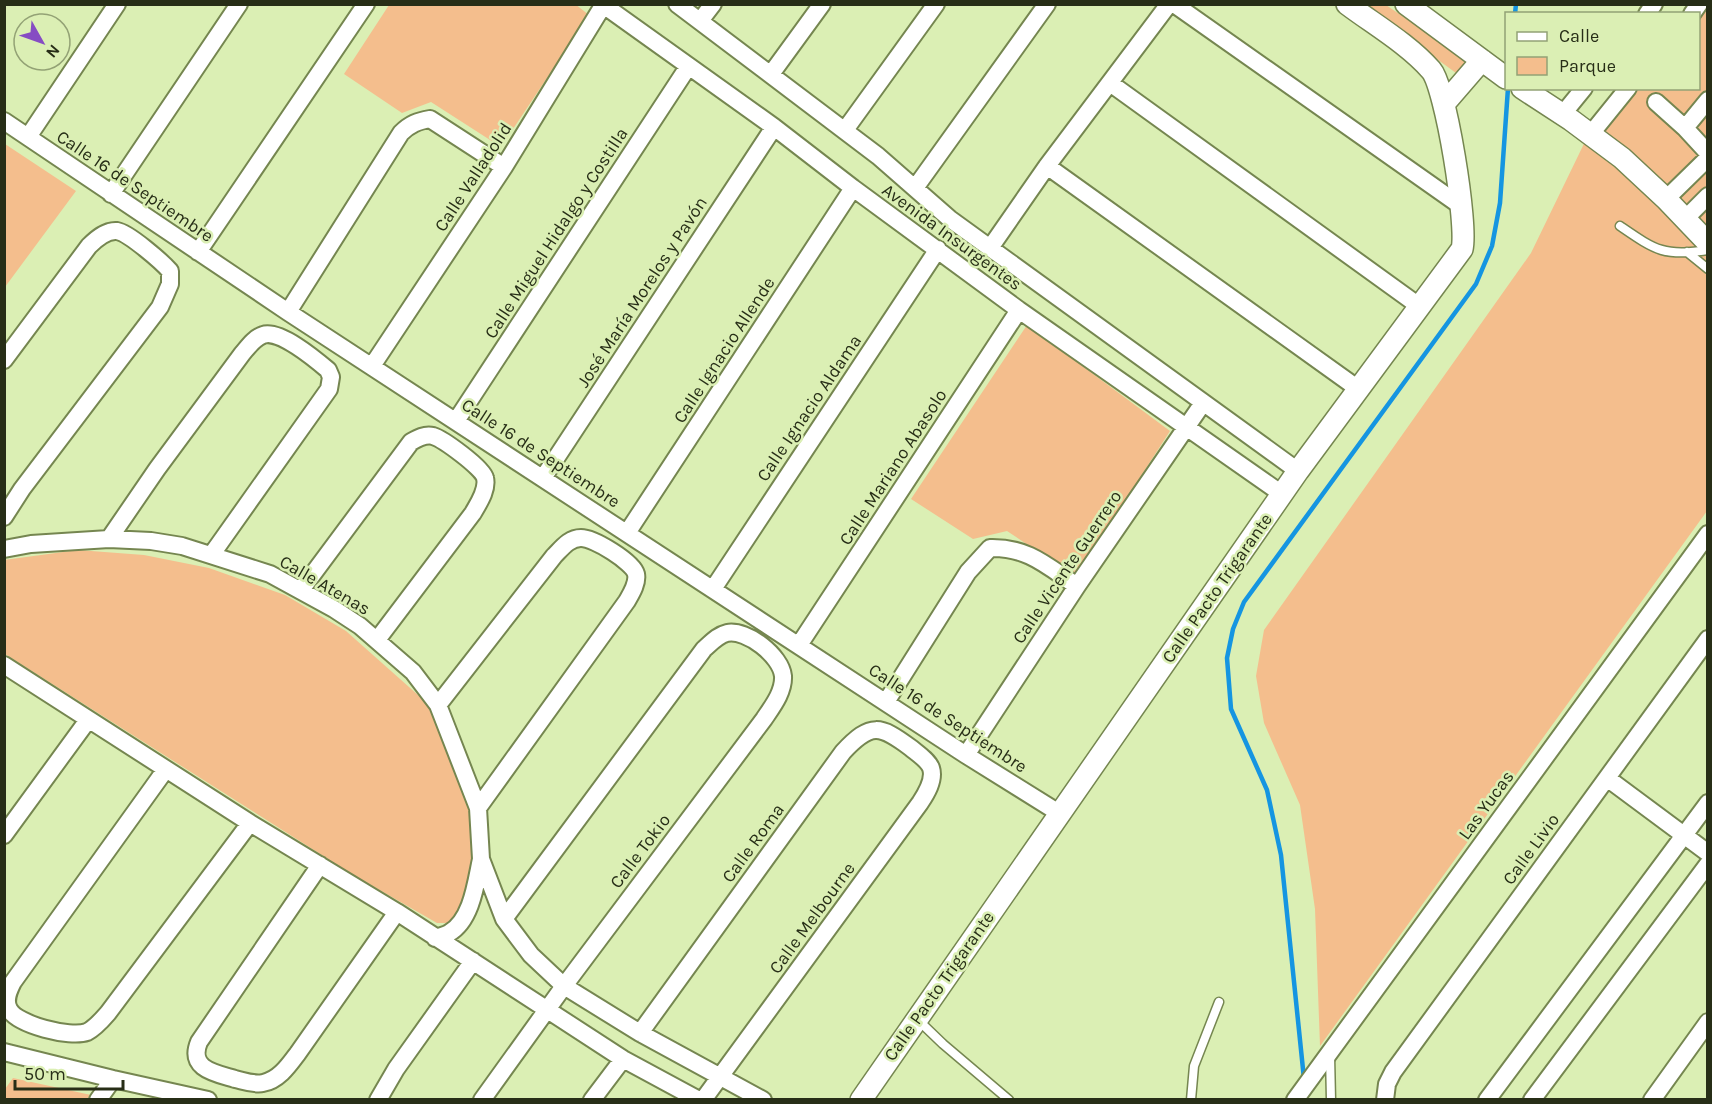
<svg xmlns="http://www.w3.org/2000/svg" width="1712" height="1104" font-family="Karla,sans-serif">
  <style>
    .green { fill: #f4be8d }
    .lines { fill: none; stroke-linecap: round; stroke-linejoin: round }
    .stream { stroke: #1595e1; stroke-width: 4.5 }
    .service-casing { stroke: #758650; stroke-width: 11 }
    .minor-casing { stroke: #758650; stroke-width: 20 }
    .tertiary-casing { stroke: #758650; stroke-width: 24 }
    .service { stroke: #fff; stroke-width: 8 }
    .minor { stroke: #fff; stroke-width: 16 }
    .tertiary { stroke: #fff; stroke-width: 21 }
    .labels { text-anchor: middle; stroke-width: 5; stroke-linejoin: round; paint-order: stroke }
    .street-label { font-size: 18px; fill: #272e17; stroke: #dbefb4 }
  </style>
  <rect width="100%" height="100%" fill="#dbefb4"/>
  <path class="green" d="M575,4L589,15L501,147L431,102L402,113L344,74L389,5Z
    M1363,5H1386L1467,60L1456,73Z
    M1694,5H1707V511L1320,1046L1315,909L1300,805L1264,723L1256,676L1264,630L1531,253L1595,121L1623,89L1698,88V14Z
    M5,144L76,191L5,287Z
    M1027,325L1170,431L1076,577L1007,531L973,539L911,499Z
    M78,550L144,555L209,568L285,595L346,631L427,703L457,757L476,811L472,874L460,912L450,923H437L350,873L5,654L4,560Z
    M13,1078L91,1095L87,1099H5V1089Z"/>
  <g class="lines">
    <path class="stream" d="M1515,14L1516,4
      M1304,1079L1281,855L1267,790L1231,709L1227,658L1233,629L1244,602L1476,284L1492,246L1500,203L1508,88"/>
    <defs>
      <path id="service" d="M1620,226C1655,250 1664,257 1708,250
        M1687,252L1708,269
        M917,1019L943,1044L1009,1100
        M1330,1055L1331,1100
        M1191,1100L1194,1066L1219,1002"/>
      <path id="minor" d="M602,4L774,127L853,188L1019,310L1282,494
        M677,4L878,156L950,219L1298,471
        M1174,4L1461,206
        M1647,14L1654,4
        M1692,14L1699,4
        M700,21L713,4
        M771,74L822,4
        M1110,83L1419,306
        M1656,102L1685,128L1708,153
        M1562,115L1584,88
        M4,121L288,312L966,755L1059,813
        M1685,128L1708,100
        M845,130L936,4
        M1590,135L1628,88
        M28,137L117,4
        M1047,166L1357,388
        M915,188L1047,4
        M111,194L239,4
        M1666,199L1708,158
        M1685,219L1708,196
        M990,248L1047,166L1169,4
        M198,252L366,4
        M288,312L401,133C410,124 418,121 430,119L504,167
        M4,360L89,246C96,239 106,230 117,231C129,233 162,262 170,271V284L160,307L22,489L4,517
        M372,366L504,167L604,4
        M456,421L688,67
        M543,478L774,127
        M627,533L853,188
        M109,539L157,469L242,354C248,347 254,338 263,335C279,329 315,359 328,370L331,377L329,389L212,554
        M4,549L31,544L109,539L151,541L182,546L270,574L334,609L360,626L413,672L438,705L478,808L481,859L504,919L531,955L564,986L640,1033L763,1100
        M713,589L938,249
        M301,590L411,442C418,438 425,434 433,436C443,439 483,468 485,478C488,490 478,504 473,513L377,640
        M799,645L1019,310
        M4,665L250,823L397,912L623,1059L699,1100
        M886,702L968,572L990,548C1028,547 1047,566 1077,586
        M438,705L554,556C562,548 569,538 581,538C594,538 633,562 636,574C638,583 631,594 627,601L478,808
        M966,755L1077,586L1203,403
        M166,769L13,982C9,990 4,1000 9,1009C17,1025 70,1038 87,1032C95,1028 102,1020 108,1013L250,823
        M1607,778L1708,853
        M4,835L88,720
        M320,865L199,1042C188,1069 215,1073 235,1079C244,1081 254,1085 263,1083C279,1080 289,1065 298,1053L397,912
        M435,938C439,936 445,936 449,933C472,920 476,882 481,859
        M640,1033L843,752C871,722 880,725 911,748C917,753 928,760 931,768C935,780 926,794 920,803L703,1100
        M4,1052L113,1079L208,1100
        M98,1100L113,1079
        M378,1100L396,1069L473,961
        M482,1100L564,986L764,719C772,707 784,692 783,676C781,656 747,629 727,633C718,635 711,643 704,649L504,919
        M592,1100L623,1059
        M1295,1100L1708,534
        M1385,1100L1387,1084L1393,1072L1708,639
        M1487,1100L1708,803
        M1532,1100L1708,864
        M1652,1100L1708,1022"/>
      <path id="tertiary" d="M1406,4L1506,78
        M1522,88L1571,120L1622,158L1666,199L1708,243
        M1444,104L1482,60
        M861,1100L1298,471L1462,249C1468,226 1446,87 1431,70C1408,44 1375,25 1347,4"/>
    </defs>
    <use href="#service" class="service-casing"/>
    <use href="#minor" class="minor-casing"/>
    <use href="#tertiary" class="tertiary-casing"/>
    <use href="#service" class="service"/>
    <use href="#minor" class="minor"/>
    <use href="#tertiary" class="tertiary"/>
  </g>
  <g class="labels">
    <g class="street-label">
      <text transform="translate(473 177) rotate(-57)" y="6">Calle Valladolid</text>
      <text transform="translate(135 186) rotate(34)" y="6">Calle 16 de Septiembre</text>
      <text transform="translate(556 233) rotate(-57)" y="6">Calle Miguel Hidalgo y Costilla</text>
      <text transform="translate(952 237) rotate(36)" y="6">Avenida Insurgentes</text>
      <text transform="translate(642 292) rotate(-57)" y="6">José María Morelos y Pavón</text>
      <text transform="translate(724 350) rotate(-57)" y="6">Calle Ignacio Allende</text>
      <text transform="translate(809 408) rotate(-56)" y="6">Calle Ignacio Aldama</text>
      <text transform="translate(541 453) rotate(33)" y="6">Calle 16 de Septiembre</text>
      <text transform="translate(893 467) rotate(-57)" y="6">Calle Mariano Abasolo</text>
      <text transform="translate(1067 567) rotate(-56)" y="6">Calle Vicente Guerrero</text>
      <text transform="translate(325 585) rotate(30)" y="6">Calle Atenas</text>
      <text transform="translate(1217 588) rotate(-55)" y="6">Calle Pacto Trigarante</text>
      <text transform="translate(948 718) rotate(33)" y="6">Calle 16 de Septiembre</text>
      <text transform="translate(1486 805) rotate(-54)" y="6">Las Yucas</text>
      <text transform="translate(753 843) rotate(-54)" y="6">Calle Roma</text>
      <text transform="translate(1531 849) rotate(-54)" y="6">Calle Livio</text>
      <text transform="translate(640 851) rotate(-53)" y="6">Calle Tokio</text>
      <text transform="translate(812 918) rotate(-54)" y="6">Calle Melbourne</text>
      <text transform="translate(939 986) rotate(-55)" y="6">Calle Pacto Trigarante</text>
    </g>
  </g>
  <rect width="1712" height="1104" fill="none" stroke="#272e17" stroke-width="12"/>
  <rect x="1505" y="12" width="195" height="78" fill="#dbefb4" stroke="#93a275" stroke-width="1.5"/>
  <rect x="1517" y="32" width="30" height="9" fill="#ffffff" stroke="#93a275" stroke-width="1.5"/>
  <text x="1559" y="42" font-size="18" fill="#272e17">Calle</text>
  <rect x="1517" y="57" width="30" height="18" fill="#f4be8d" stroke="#93a275" stroke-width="1.5"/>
  <text x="1559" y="72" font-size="18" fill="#272e17">Parque</text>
  <g transform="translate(42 42) rotate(130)"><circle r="28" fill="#dbefb4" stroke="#93a275" stroke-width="1.5"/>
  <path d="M0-4.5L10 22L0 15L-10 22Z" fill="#864cc3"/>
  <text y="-9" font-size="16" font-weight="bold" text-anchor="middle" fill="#272e17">N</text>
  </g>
  <path d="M15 1080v9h108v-9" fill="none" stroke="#272e17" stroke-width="3"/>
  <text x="24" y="1080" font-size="18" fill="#272e17" stroke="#dbefb4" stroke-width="4.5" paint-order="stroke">50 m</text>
</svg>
